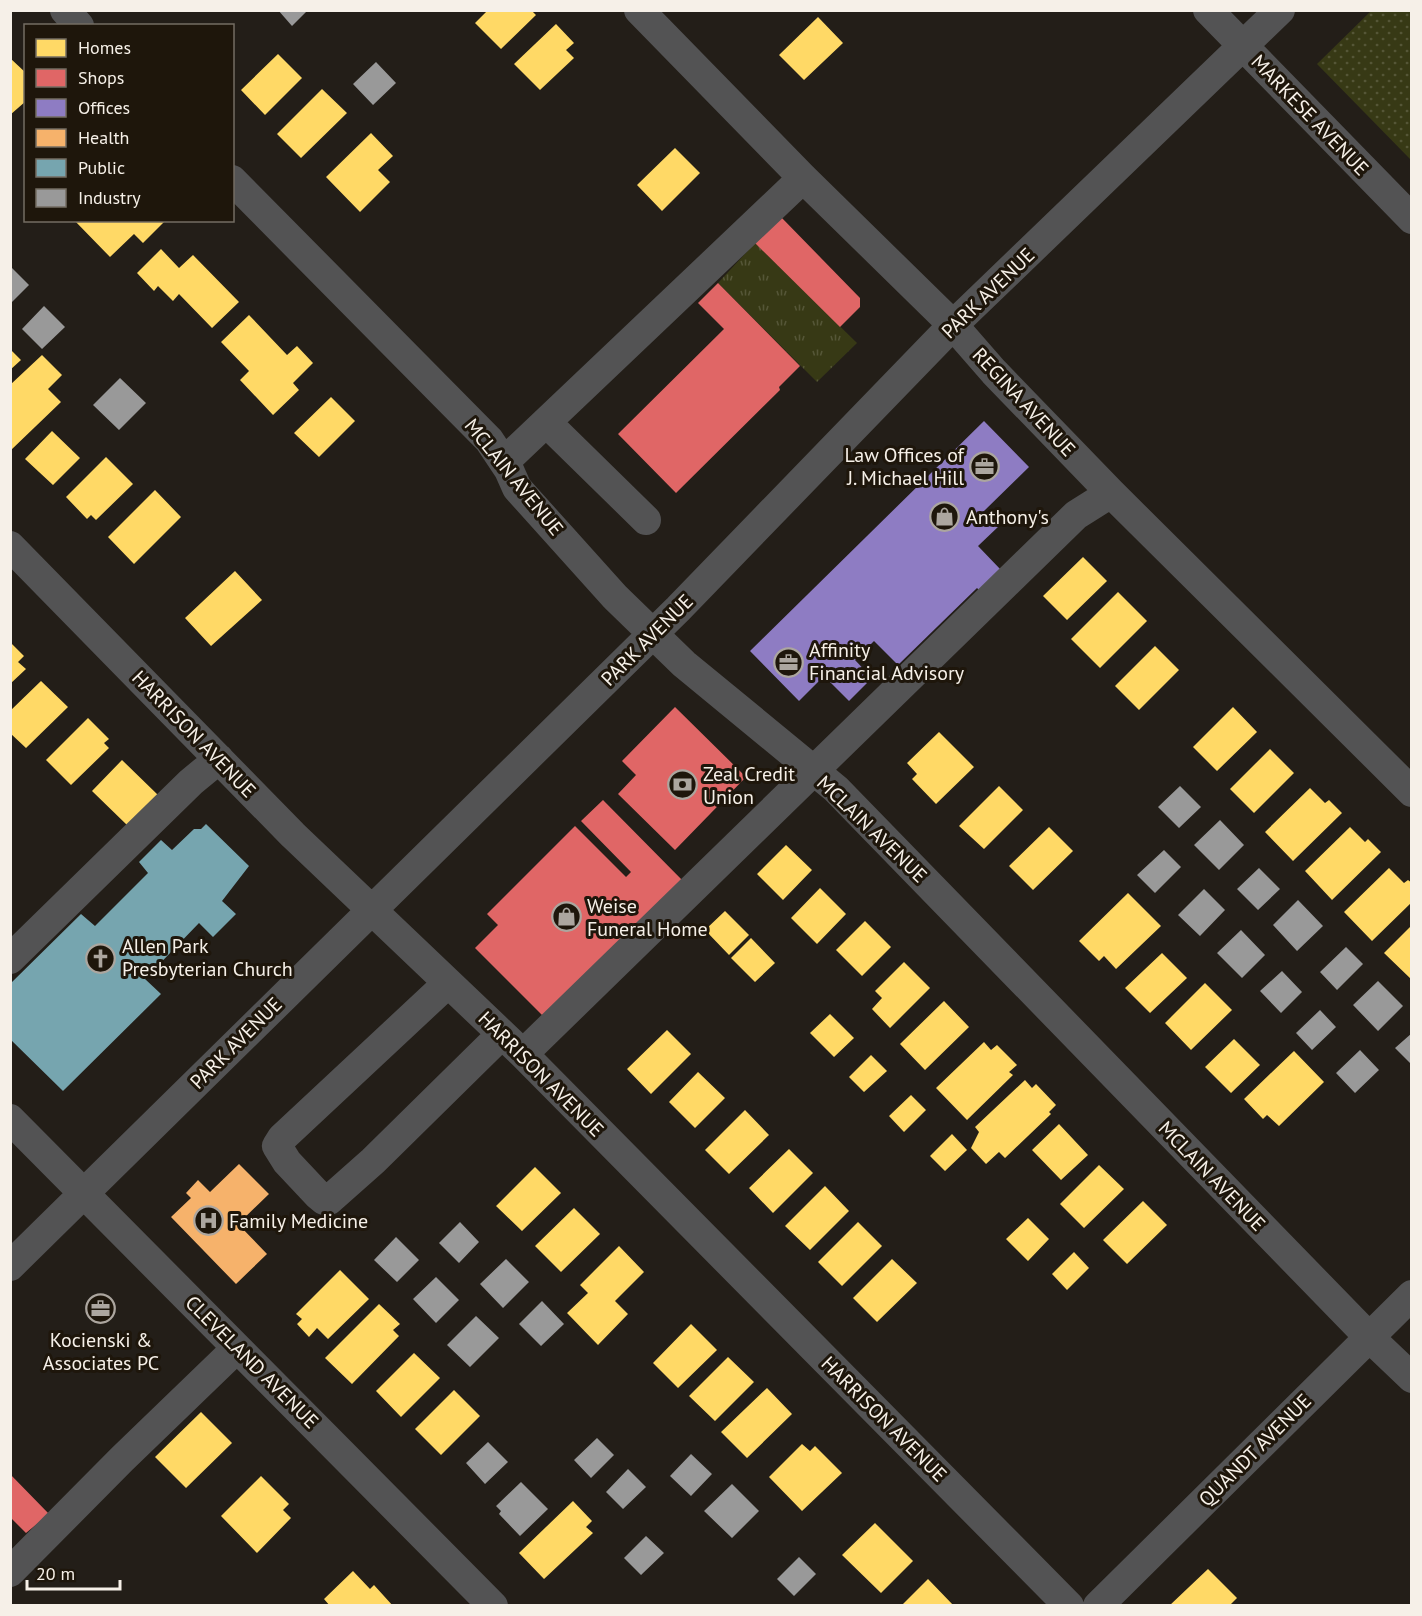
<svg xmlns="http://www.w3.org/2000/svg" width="1422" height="1616" font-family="'PT Sans',sans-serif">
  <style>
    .grass { fill: url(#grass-tufts) }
    .park { fill: url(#park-dots) }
    .homes { fill: #ffd966 }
    .shops { fill: #e06666 }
    .offices { fill: #8e7cc3 }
    .health { fill: #f6b26b }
    .public { fill: #76a5af }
    .industry { fill: #999 }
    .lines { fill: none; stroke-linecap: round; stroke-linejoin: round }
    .minor { stroke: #535354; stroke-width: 30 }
    .labels { text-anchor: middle; stroke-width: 6; stroke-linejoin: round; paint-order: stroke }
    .street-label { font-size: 20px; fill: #f6f0e8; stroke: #1e160b }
    .poi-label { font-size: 20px; fill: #f6f0e8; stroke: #1e160b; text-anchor: start }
  </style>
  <defs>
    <pattern id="grass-tufts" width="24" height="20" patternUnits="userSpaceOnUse" patternTransform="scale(1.5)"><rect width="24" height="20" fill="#373915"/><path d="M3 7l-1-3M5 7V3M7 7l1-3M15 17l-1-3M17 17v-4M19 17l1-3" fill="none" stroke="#555637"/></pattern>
    <pattern id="park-dots" width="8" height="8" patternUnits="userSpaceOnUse" patternTransform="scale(1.5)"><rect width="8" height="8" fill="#373915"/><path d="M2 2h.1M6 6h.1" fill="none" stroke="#555637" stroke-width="1.8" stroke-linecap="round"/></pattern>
  </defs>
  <rect width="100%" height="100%" fill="#231e18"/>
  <path class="grass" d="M755,243L857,343L817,382L718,283Z"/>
  <path class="park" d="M1371,11H1411V160L1317,64Z"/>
  <path class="homes" d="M488,10H531L536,15L501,49L475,23Z
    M818,17L843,43L804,80L779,55Z
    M556,24L574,43L566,50L574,58L540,90L514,64Z
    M278,54L302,78L265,115L241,90Z
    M10,58L26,73L24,86L26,101L10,115Z
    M322,89L347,113L301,158L277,134Z
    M371,133L393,156L378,170L390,182L360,212L326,177Z
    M675,148L700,173L662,211L637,185Z
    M74,220H166L143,243L134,234L110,257Z
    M161,249L179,268L193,255L239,302L212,328L179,294L173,301L158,286L154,291L137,273Z
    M249,315L287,355L297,346L313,363L293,383L299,390L273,415L240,380L249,371L221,342Z
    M10,349L21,360L10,370Z
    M42,355L62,375L48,389L61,402L10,451V385Z
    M331,397L355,421L319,457L294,433Z
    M52,431L80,458L53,485L25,459Z
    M106,457L133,484L96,520L91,515L87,519L66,497Z
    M155,490L181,517L134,564L108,537Z
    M1083,557L1107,581L1067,620L1043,596Z
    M235,571L262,600L211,646L185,618Z
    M1118,592L1147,621L1100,668L1071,639Z
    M10,642L24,656L18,662L26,669L10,684Z
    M1155,646L1179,670L1139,710L1115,686Z
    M41,681L68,707L26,748L10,733V711Z
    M1233,707L1257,732L1217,771L1193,747Z
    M88,718L109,739L104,743L109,748L71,785L46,760Z
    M939,732L974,767L936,804L912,779L917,774L907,763Z
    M1270,749L1294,773L1254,813L1230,789Z
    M122,760L158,795L128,826L92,791Z
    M999,786L1023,810L984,849L959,826Z
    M1310,788L1325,803L1329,800L1342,813L1293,861L1265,832Z
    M1049,827L1073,851L1033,890L1009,866Z
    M1350,827L1365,842L1368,839L1381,852L1332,900L1305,871Z
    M786,845L812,870L783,900L757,874Z
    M1389,868L1404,883L1408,880L1412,883V902L1372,941L1344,912Z
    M820,888L846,914L817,944L791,918Z
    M1128,893L1161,926L1116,969L1104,956L1099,961L1079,941Z
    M725,911L749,935L729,955L705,930Z
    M865,921L891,947L862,976L836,950Z
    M1412,925V980L1384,953Z
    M751,938L775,963L755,982L731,958Z
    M1162,953L1187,978L1150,1013L1125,988Z
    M904,962L930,988L890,1028L872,1009L882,998L875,991Z
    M1205,983L1232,1010L1191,1050L1165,1023Z
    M944,1001L969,1027L925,1070L900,1044Z
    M830,1014L854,1038L834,1057L810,1033Z
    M667,1030L691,1054L651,1094L627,1069Z
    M1234,1039L1260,1065L1231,1093L1205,1067Z
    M984,1042L991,1050L997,1045L1017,1065L1009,1072L1013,1075L967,1120L936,1088Z
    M1294,1051L1324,1082L1279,1126L1267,1115L1263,1119L1244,1099Z
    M871,1055L887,1071L864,1092L849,1077Z
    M698,1072L725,1098L695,1128L669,1102Z
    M1025,1080L1032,1088L1036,1084L1056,1105L1049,1112L1051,1114L1005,1158L999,1152L986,1164L971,1148L979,1132L975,1127Z
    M911,1095L926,1110L904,1132L889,1116Z
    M745,1110L769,1135L729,1174L705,1150Z
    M1059,1124L1088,1155L1061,1180L1032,1150Z
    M952,1134L967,1150L945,1171L930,1156Z
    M789,1149L813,1173L773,1213L749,1188Z
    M1099,1165L1124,1189L1084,1228L1060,1204Z
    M535,1167L561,1193L522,1231L496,1206Z
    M825,1186L849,1211L810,1250L785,1226Z
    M1143,1201L1167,1225L1127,1264L1103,1240Z
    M574,1208L600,1234L561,1272L535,1246Z
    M1028,1218L1049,1239L1028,1261L1006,1239Z
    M858,1222L882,1246L842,1286L818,1262Z
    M619,1246L644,1272L615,1301L628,1314L598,1345L567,1313L588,1293L580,1285Z
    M1074,1252L1089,1268L1067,1290L1052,1274Z
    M892,1259L917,1283L877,1322L853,1298Z
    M340,1270L369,1299L328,1339L317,1328L309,1337L297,1324L302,1319L296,1314Z
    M379,1304L400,1324L393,1330L399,1336L352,1384L325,1358Z
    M691,1324L717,1350L678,1388L653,1363Z
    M414,1353L440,1378L401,1417L376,1391Z
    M728,1357L754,1382L715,1421L689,1396Z
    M767,1388L792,1414L747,1458L721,1432Z
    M454,1390L480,1416L441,1455L415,1429Z
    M201,1412L232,1443L186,1488L155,1457Z
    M802,1444L810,1451L815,1446L842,1473L802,1511L769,1477Z
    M261,1476L289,1504L283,1510L291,1518L257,1553L221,1516Z
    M573,1501L592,1521L586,1527L593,1533L544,1579L519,1553Z
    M875,1523L913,1561L881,1593L842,1555Z
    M1208,1569L1237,1598L1229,1606H1169Z
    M353,1571L370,1589L374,1585L393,1606H330L324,1599Z
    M928,1579L954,1606H901Z"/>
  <path class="shops" d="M781,217L860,298V307L840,327L755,243Z
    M718,283L800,366L779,387L780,390L676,493L618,434L724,329L698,303Z
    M675,707L746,777L675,850L618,794L636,775L622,761Z
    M603,800L685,883L546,1019L475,948L498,925L487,914L575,826L626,877L631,872L581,821Z
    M10,1474L49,1514L26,1533L10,1517Z"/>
  <path class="offices" d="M984,421L1029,467L984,511L999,526L978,546L1001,570L980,591L977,588L898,665L874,641L855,660L872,678L849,701L824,676L799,701L750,651Z"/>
  <path class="health" d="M239,1164L269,1194L238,1224L267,1254L236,1284L171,1217L191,1198L186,1193L198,1180L210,1192Z"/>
  <path class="public" d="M206,824L249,866L222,901L236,914L213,937L199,923L145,979L161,994L63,1091L10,1039V984L81,914L95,926L148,873L139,862L161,840L172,850L194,829H201Z"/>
  <path class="industry" d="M278,10H308L292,26Z
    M376,62L396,83L373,105L353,84Z
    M10,266L29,285L10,304Z
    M44,306L65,327L42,349L22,329Z
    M120,378L146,403L119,430L93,405Z
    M1180,786L1201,807L1179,828L1158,807Z
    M1220,820L1244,845L1219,870L1194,845Z
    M1164,850L1181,867L1155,893L1137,875Z
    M1259,868L1280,889L1258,910L1237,889Z
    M1204,889L1225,910L1200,936L1178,915Z
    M1298,900L1323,926L1297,951L1273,925Z
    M1241,930L1265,955L1242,978L1217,953Z
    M1346,947L1363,964L1337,990L1320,972Z
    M1282,971L1302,992L1281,1013L1260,991Z
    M1378,981L1403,1006L1378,1031L1353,1005Z
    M1320,1010L1336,1027L1312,1050L1296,1033Z
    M1412,1033V1065L1395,1048Z
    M1360,1050L1379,1070L1355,1093L1336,1073Z
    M460,1222L479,1242L459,1263L439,1243Z
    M396,1237L419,1260L397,1282L374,1260Z
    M506,1259L529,1282L503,1308L480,1284Z
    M436,1277L459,1300L436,1323L413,1299Z
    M542,1301L564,1324L541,1346L519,1324Z
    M476,1316L499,1338L470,1367L447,1345Z
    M597,1438L614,1455L591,1478L574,1460Z
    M488,1442L508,1462L485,1484L466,1463Z
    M691,1454L712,1474L691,1496L670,1476Z
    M628,1469L646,1487L623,1509L606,1492Z
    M521,1482L548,1509L520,1536L499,1514L501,1511L496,1506Z
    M732,1484L759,1511L732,1538L704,1511Z
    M646,1536L664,1553L641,1575L624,1558Z
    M799,1557L816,1574L794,1596L777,1579Z"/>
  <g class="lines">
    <path class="minor" d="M65,10L79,26
      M639,10L803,178L953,325L994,372L1111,493L1412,792
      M1208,10L1412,219
      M232,180L489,440L509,470L517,488L615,597L684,664L836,789L1369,1337L1412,1378
      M546,422L646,520
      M504,462L803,178
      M10,546L293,835L523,1054L1069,1606
      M10,959L191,782L219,759
      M448,983L282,1138L277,1146L287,1162L318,1195L324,1200H329L373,1161L501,1035
      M523,1054L1076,515L1111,493
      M10,1119L493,1606
      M10,1266L678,609L953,325L1280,10
      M10,1572L122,1459L237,1348
      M1098,1606L1412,1295"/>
  </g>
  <defs>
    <symbol id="office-ring" viewBox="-11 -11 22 22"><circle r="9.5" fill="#1e160b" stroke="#aca69f" stroke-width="1.5"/><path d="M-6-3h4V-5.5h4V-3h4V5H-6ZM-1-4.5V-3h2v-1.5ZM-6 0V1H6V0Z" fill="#aca69f"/></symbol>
    <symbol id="shop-ring" viewBox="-11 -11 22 22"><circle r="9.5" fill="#1e160b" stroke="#aca69f" stroke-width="1.5"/><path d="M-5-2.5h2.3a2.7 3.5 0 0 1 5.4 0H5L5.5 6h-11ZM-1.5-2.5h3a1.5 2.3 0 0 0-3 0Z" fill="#aca69f"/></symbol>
    <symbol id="bank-ring" viewBox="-11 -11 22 22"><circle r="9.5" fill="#1e160b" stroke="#aca69f" stroke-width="1.5"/><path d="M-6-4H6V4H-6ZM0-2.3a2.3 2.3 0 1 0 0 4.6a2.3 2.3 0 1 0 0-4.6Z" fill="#aca69f"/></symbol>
    <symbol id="church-ring" viewBox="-11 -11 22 22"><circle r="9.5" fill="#1e160b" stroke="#aca69f" stroke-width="1.5"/><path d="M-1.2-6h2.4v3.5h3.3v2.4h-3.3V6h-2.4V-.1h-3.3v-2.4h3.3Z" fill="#aca69f"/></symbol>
    <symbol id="hospital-ring" viewBox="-11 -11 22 22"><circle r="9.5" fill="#1e160b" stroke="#aca69f" stroke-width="1.5"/><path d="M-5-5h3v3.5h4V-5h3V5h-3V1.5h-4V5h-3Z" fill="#aca69f"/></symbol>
  </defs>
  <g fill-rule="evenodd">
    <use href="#office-ring" x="968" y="450" width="33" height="33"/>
    <use href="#shop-ring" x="928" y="500" width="33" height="33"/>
    <use href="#office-ring" x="772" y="646" width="33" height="33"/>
    <use href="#bank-ring" x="666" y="768" width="33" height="33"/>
    <use href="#shop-ring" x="550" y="900" width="33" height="33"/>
    <use href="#church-ring" x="84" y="942" width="33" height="33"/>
    <use href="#hospital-ring" x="192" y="1204" width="33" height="33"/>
    <use href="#office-ring" x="84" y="1292" width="33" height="33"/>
  </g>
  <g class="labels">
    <g class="street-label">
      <text transform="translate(1310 115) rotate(46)" y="7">MARKESE AVENUE</text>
      <text transform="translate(988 293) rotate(-44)" y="7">PARK AVENUE</text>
      <text transform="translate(1024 402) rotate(47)" y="7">REGINA AVENUE</text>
      <text transform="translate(514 477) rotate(51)" y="7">MCLAIN AVENUE</text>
      <text transform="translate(647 640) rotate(-45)" y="7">PARK AVENUE</text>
      <text transform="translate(194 734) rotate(46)" y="7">HARRISON AVENUE</text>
      <text transform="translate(872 829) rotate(44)" y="7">MCLAIN AVENUE</text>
      <text transform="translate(236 1043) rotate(-45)" y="7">PARK AVENUE</text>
      <text transform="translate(541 1074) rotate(45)" y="7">HARRISON AVENUE</text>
      <text transform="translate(1212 1176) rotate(46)" y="7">MCLAIN AVENUE</text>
      <text transform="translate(252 1362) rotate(45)" y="7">CLEVELAND AVENUE</text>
      <text transform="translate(884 1419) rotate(45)" y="7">HARRISON AVENUE</text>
      <text transform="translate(1255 1450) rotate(-45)" y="7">QUANDT AVENUE</text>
    </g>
    <g class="poi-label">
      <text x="964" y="462" text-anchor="end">Law Offices of<tspan x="964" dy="23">J. Michael Hill</tspan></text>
      <text x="966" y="524">Anthony's</text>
      <text x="809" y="657">Affinity<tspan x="809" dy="23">Financial Advisory</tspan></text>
      <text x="703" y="781">Zeal Credit<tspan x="703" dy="23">Union</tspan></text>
      <text x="587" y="913">Weise<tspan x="587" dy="23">Funeral Home</tspan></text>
      <text x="122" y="953">Allen Park<tspan x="122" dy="23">Presbyterian Church</tspan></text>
      <text x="229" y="1228">Family Medicine</text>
      <text x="101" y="1347" text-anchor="middle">Kocienski &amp;<tspan x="101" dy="23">Associates PC</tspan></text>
    </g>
  </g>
  <rect width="1422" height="1616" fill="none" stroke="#f6f0e8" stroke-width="24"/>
  <rect x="24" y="24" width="210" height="198" fill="#1e160b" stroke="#746d63" stroke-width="1.5"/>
  <rect x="36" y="39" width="30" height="18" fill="#ffd966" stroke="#746d63" stroke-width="1.5"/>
  <text x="78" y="54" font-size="18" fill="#f6f0e8">Homes</text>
  <rect x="36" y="69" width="30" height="18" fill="#e06666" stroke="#746d63" stroke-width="1.5"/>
  <text x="78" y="84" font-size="18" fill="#f6f0e8">Shops</text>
  <rect x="36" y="99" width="30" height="18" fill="#8e7cc3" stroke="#746d63" stroke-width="1.5"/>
  <text x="78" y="114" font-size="18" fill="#f6f0e8">Offices</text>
  <rect x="36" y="129" width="30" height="18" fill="#f6b26b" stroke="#746d63" stroke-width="1.5"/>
  <text x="78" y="144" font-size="18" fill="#f6f0e8">Health</text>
  <rect x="36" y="159" width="30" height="18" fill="#76a5af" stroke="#746d63" stroke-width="1.5"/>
  <text x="78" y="174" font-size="18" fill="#f6f0e8">Public</text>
  <rect x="36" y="189" width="30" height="18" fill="#999999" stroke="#746d63" stroke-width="1.5"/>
  <text x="78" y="204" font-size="18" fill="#f6f0e8">Industry</text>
  <path d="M27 1580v9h93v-9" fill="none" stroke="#f6f0e8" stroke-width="3"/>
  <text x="36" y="1580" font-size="18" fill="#f6f0e8" stroke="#1e160b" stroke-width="4.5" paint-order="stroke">20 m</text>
</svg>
